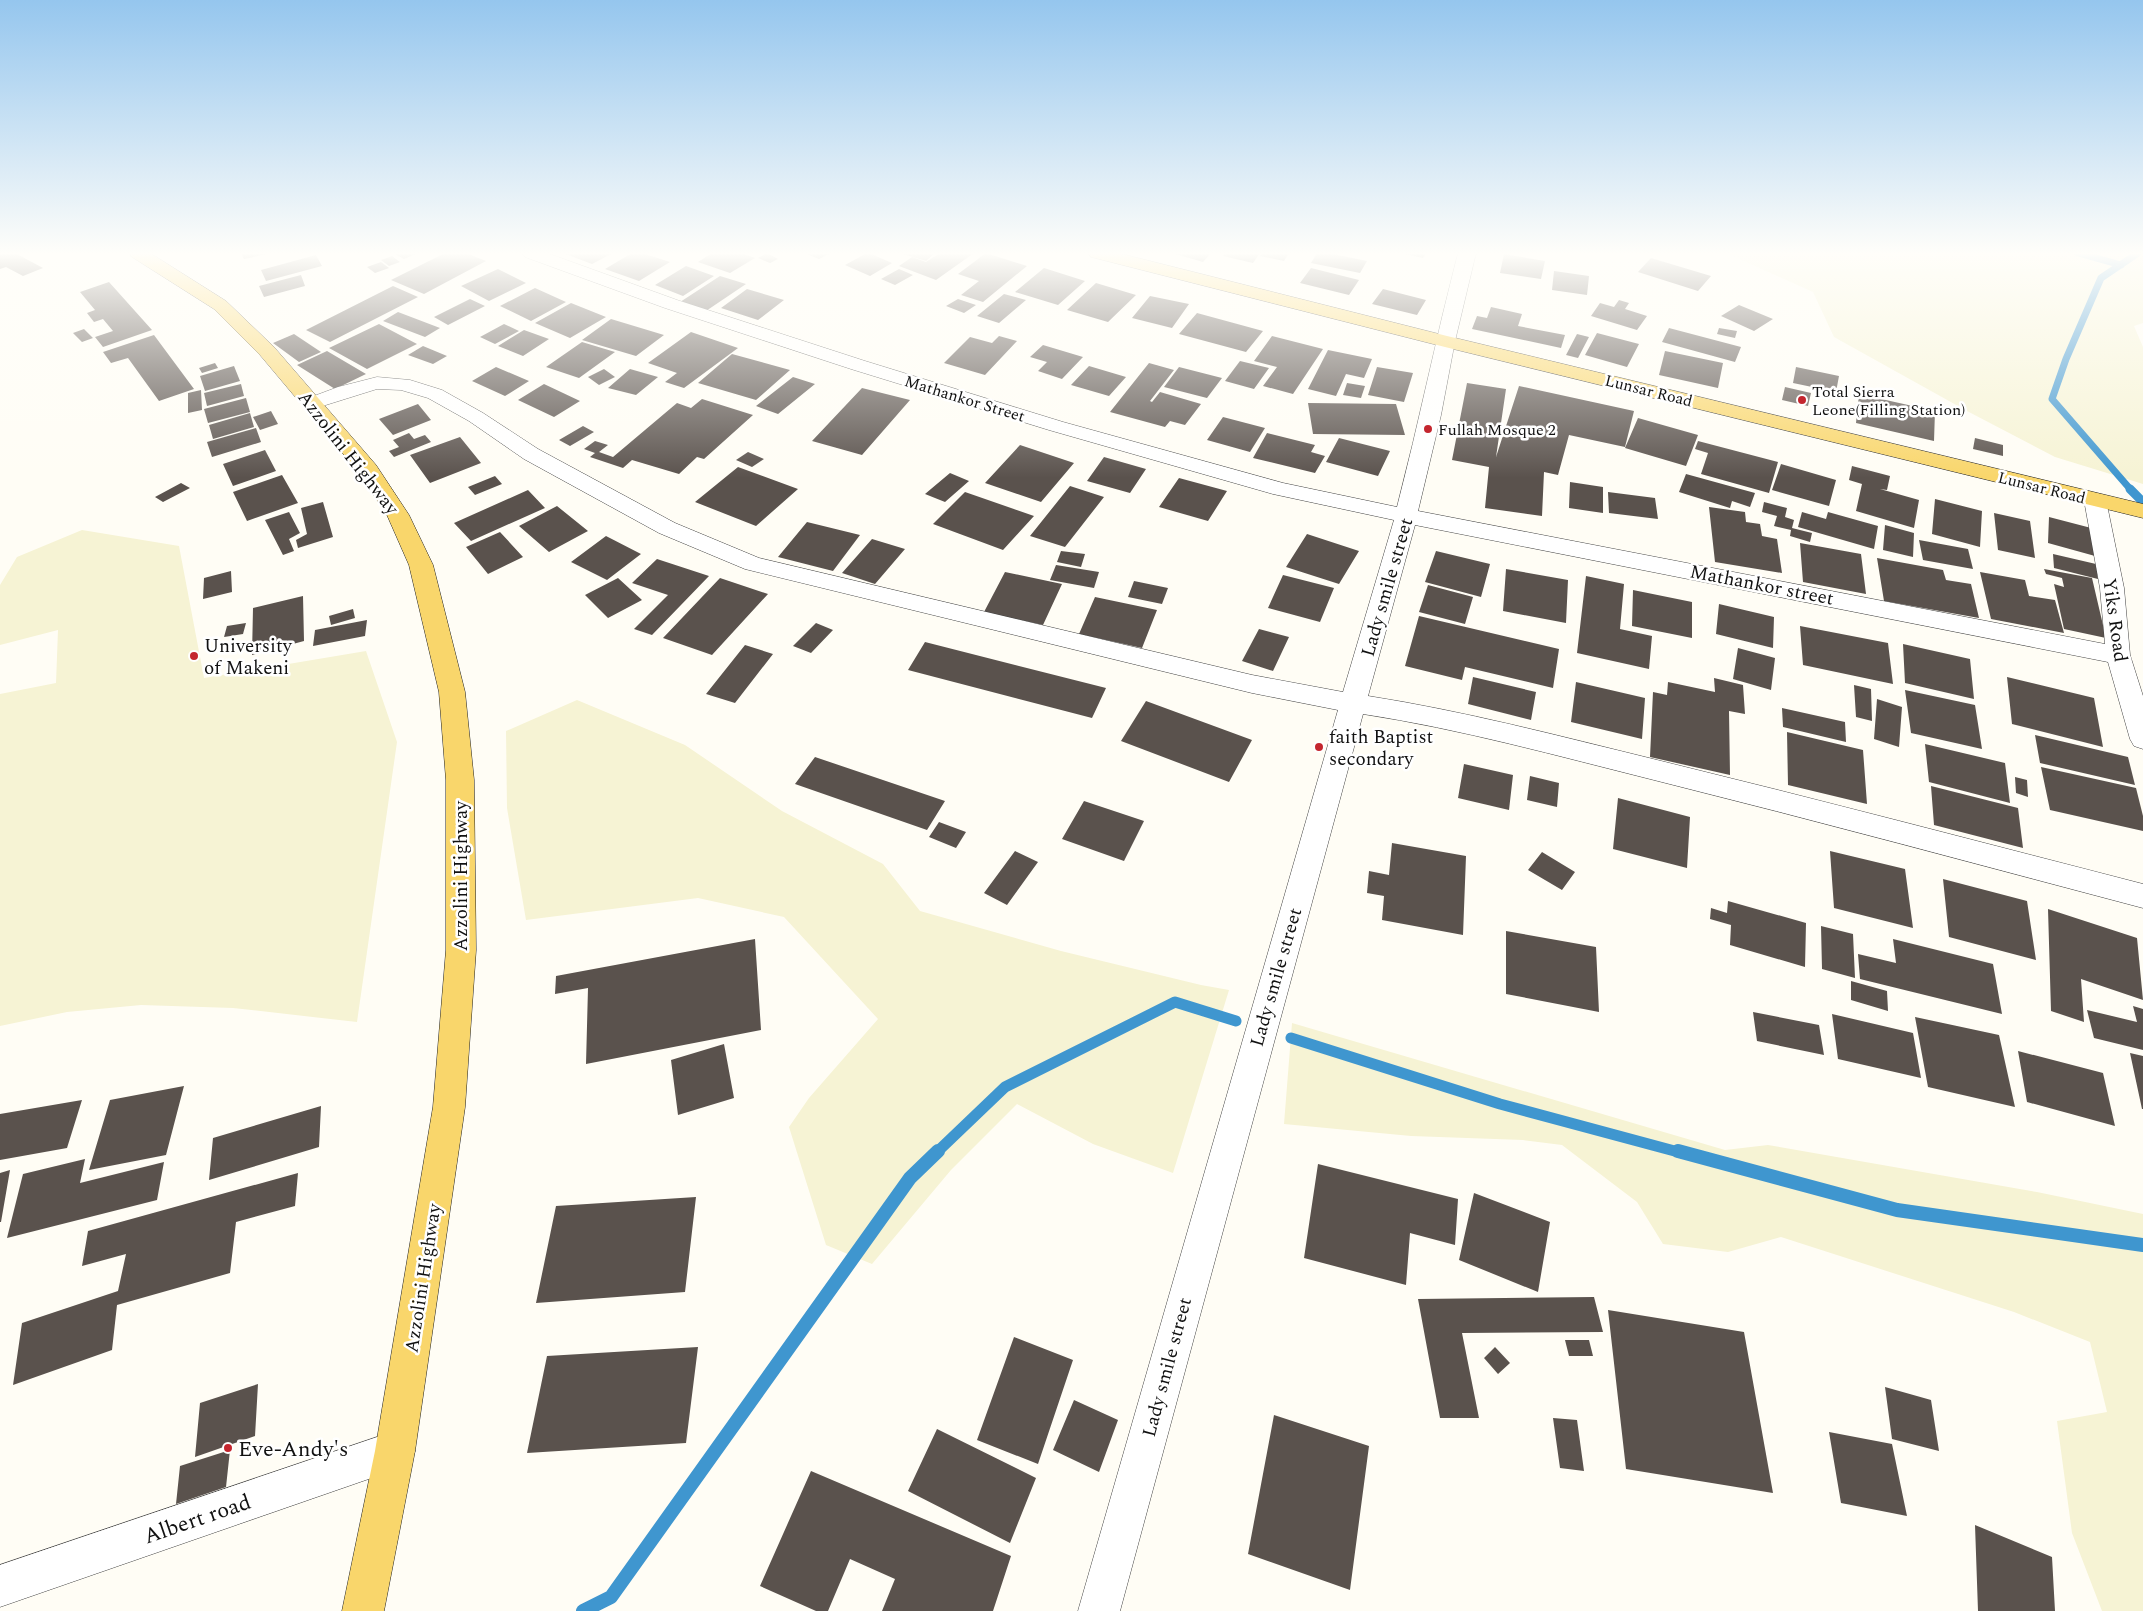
<svg xmlns="http://www.w3.org/2000/svg" width="2143" height="1611" font-family="Spectral,serif">
  <style>
    .farmland { fill: #f6f3d4 }
    .lines { fill: none; stroke-linecap: round; stroke-linejoin: round }
    .stream-far3 { stroke: #3f96cf; stroke-width: 7 }
    .stream-far2 { stroke: #3f96cf; stroke-width: 9 }
    .stream-far1 { stroke: #3f96cf; stroke-width: 11 }
    .stream { stroke: #3f96cf; stroke-width: 14 }
    .building { fill: #5a524d }
    .minor-casing { stroke: #444; stroke-width: 1 }
    .major-casing { stroke: #222; stroke-width: 1 }
    .minor { fill: #fff; fill-rule: evenodd }
    .major { fill: #f9d66b; fill-rule: evenodd }
    .poi-dot { fill: #c4262e; stroke: #fff; stroke-width: 2 }
    .labels { text-anchor: middle; stroke-width: 5; stroke-linejoin: round; paint-order: stroke }
    .far-street-label { font-size: 16px; fill: #111; stroke: #fff }
    .far-poi-label { font-size: 16px; fill: #111; stroke: #fff; text-anchor: start }
    .street-label { font-size: 19px; fill: #111; stroke: #fff }
    .poi-label { font-size: 19px; fill: #111; stroke: #fff; text-anchor: start }
    .near-poi-label { font-size: 22px; fill: #111; stroke: #fff; text-anchor: start }
    .near-street-label { font-size: 22px; fill: #111; stroke: #fff }
  </style>
  <rect width="100%" height="100%" fill="#fffdf5"/>
  <path class="farmland" d="M1726,253H2143V323L2134,326L2143,347V484L2055,457L1967,411L1834,337L1813,292Z
    M82,530L179,546L204,678L366,651L397,742L357,1022L233,1008L141,1005L67,1012L0,1026V694L56,683L58,630L0,645V585L17,557Z
    M577,700L685,745L782,811L883,864L920,911L1061,951L1201,985L1229,990L1173,1173L1093,1144L1017,1104L951,1170L872,1264L826,1245L789,1127L809,1098L878,1019L784,917L698,898L526,920L507,808L506,731Z
    M1292,1023L1725,1150L1768,1145L2037,1192L2143,1214V1611H2102L2072,1533L2057,1421L2107,1412L2090,1342L2014,1312L1781,1237L1728,1252L1663,1244L1637,1202L1562,1145L1523,1140L1411,1136L1284,1124Z"/>
  <g class="lines">
    <path class="stream-far3" d="M2078,253L2121,265
      M2131,490L2052,399L2066,359L2101,278L2138,253"/>
    <path class="stream-far2" d="M2130,489L2143,502"/>
    <path class="stream-far1" d="M1291,1038L1500,1104L1682,1153
      M936,1153L1005,1087L1175,1002L1236,1021"/>
    <path class="stream" d="M1678,1151L1897,1210L2143,1245
      M583,1611L611,1597L910,1178L938,1151"/>
  </g>
  <path class="building" d="M0,253H15L43,268L23,276L6,267L0,269Z
    M241,253H267V254L244,259Z
    M393,253H418L404,259Z
    M445,253H466L486,261L424,294L391,280Z
    M563,253H613L592,264Z
    M632,253H642L670,262L639,281L605,269Z
    M712,253H741L755,258L730,273L698,262Z
    M767,253L778,259L770,263L758,258Z
    M804,253H831L819,259Z
    M867,253H869L892,263L870,276L845,265Z
    M900,253H935L926,261Z
    M940,253H974L936,280L899,266L912,257L926,262Z
    M986,253L1027,266L983,302L961,295L979,281L958,274Z
    M1172,253H1211L1203,262Z
    M1226,253H1260L1253,263L1223,256Z
    M1262,253H1289L1284,261L1260,256Z
    M1317,253H1328L1367,261L1360,273L1311,263Z
    M1401,253H1426L1423,258Z
    M1504,254L1545,261L1541,279L1500,273Z
    M316,255L322,266L266,281L261,270Z
    M392,256L400,262L389,266L381,260Z
    M1651,258L1711,276L1698,291L1638,272Z
    M381,262L389,268L375,273L367,267Z
    M686,266L714,276L683,296L655,285Z
    M1044,268L1085,281L1058,305L1015,292Z
    M1311,268L1359,280L1349,295L1300,283Z
    M498,269L526,283L489,301L461,286Z
    M899,269L913,275L895,285L881,279Z
    M1554,271L1589,276L1587,295L1552,290Z
    M301,275L305,286L264,297L259,286Z
    M720,276L746,284L703,313L677,304Z
    M109,282L152,330L103,347L95,337L113,331L103,319L94,322L87,313L95,310L80,292Z
    M1096,283L1136,295L1108,322L1067,310Z
    M393,286L418,297L330,342L306,330Z
    M535,288L566,302L531,321L500,306Z
    M747,289L784,300L758,320L721,308Z
    M1383,289L1426,300L1417,315L1372,304Z
    M1004,294L1026,300L999,323L977,316Z
    M1150,296L1189,304L1172,328L1132,318Z
    M470,299L485,306L448,325L434,317Z
    M958,299L976,305L964,313L946,306Z
    M1619,300L1629,303L1625,309L1647,316L1637,330L1591,316L1600,303L1614,307Z
    M571,303L606,317L570,338L535,323Z
    M1739,305L1773,319L1754,331L1721,316Z
    M1491,307L1522,314L1518,326L1565,335L1561,348L1472,329L1477,316L1487,318Z
    M398,312L440,328L425,337L383,321Z
    M1197,313L1263,331L1246,352L1179,334Z
    M611,319L664,335L636,356L582,340Z
    M379,324L417,344L367,369L329,348Z
    M504,324L519,331L495,344L480,337Z
    M1669,328L1741,347L1735,362L1662,342Z
    M1719,328L1737,331L1735,338L1717,334Z
    M84,329L93,338L82,342L73,333Z
    M524,330L549,339L523,356L498,346Z
    M691,332L738,348L684,388L665,382L677,373L648,363Z
    M1597,333L1639,344L1627,367L1585,355Z
    M294,334L321,352L299,362L273,343Z
    M1577,334L1589,337L1578,358L1566,355Z
    M154,335L194,389L159,401L128,358L111,363L103,352Z
    M999,336L1017,341L985,375L944,363L970,337L992,343Z
    M1272,336L1323,349L1293,394L1263,386L1277,367L1254,361Z
    M582,342L615,352L579,378L546,367Z
    M1043,345L1083,357L1062,379L1038,371L1047,362L1030,357Z
    M423,346L447,356L433,364L408,355Z
    M1328,350L1372,359L1364,378L1346,374L1336,396L1308,389Z
    M327,351L366,374L335,389L297,365Z
    M1665,351L1723,363L1718,388L1659,375Z
    M732,354L790,370L756,400L698,383Z
    M1240,361L1269,368L1254,389L1225,381Z
    M215,363L218,368L202,373L199,368Z
    M1149,363L1174,370L1150,401L1152,402L1160,392L1201,404L1185,425L1170,421L1165,427L1110,412Z
    M234,366L240,381L205,391L200,376Z
    M1089,366L1126,377L1109,396L1071,385Z
    M496,367L529,381L505,396L472,381Z
    M1179,367L1222,378L1207,398L1164,387Z
    M1377,367L1413,373L1404,402L1368,395Z
    M1796,367L1839,376L1836,392L1793,383Z
    M604,369L615,377L599,385L588,377Z
    M630,369L658,377L636,395L608,388Z
    M793,377L815,384L778,414L756,406Z
    M1347,383L1365,386L1361,398L1343,395Z
    M1467,383L1506,389L1496,457L1519,386L1634,411L1625,447L1569,435L1558,475L1544,472L1542,516L1485,508L1489,467L1452,460Z
    M241,384L244,396L207,406L204,393Z
    M544,384L580,401L554,417L518,400Z
    M1785,387L1811,393L1808,406L1782,400Z
    M862,388L910,400L862,455L812,441Z
    M201,390L202,410L188,413V393Z
    M1859,394L1935,411L1934,441L1856,423Z
    M246,398L250,412L208,423L204,409Z
    M702,399L753,415L704,459L697,457L679,474L632,460L623,468L590,457L595,453L584,449L595,441L608,445L599,452L613,457L677,403L691,408Z
    M1308,403L1396,404L1405,435L1313,434Z
    M418,404L431,420L393,435L379,419Z
    M271,411L278,424L260,430L253,417Z
    M250,413L254,427L213,439L209,425Z
    M1223,417L1265,428L1250,452L1207,440Z
    M1638,418L1698,435L1686,466L1625,448Z
    M583,426L594,432L570,446L559,440Z
    M256,428L261,442L212,457L207,442Z
    M409,433L414,439L425,435L431,442L394,457L389,451L399,447L393,440Z
    M1267,433L1315,445L1311,452L1325,456L1315,473L1253,458Z
    M460,437L481,463L430,483L410,455Z
    M1339,438L1390,451L1378,476L1326,462Z
    M1975,438L2003,445V456L1973,449Z
    M1698,441L1778,462L1769,493L1701,474L1708,453L1695,449Z
    M1020,445L1074,463L1041,502L985,483Z
    M265,450L276,471L233,486L223,464Z
    M748,452L764,459L752,467L736,460Z
    M1104,457L1146,469L1130,493L1087,481Z
    M1781,464L1836,480L1829,506L1772,490Z
    M1852,466L1890,476L1887,490L1880,489L1919,500L1914,528L1856,511L1862,484L1849,480Z
    M738,467L798,489L756,526L695,502Z
    M950,473L969,481L945,502L925,494Z
    M1686,474L1755,493L1750,507L1732,501L1730,508L1679,492Z
    M282,475L298,503L247,521L233,492Z
    M495,476L502,484L475,495L468,487Z
    M1179,478L1227,491L1208,521L1159,507Z
    M1570,482L1603,487V513L1569,508Z
    M181,483L190,488L163,502L155,497Z
    M1070,486L1104,497L1065,547L1030,536Z
    M528,490L545,508L471,541L454,523Z
    M965,492L1034,516L1003,550L933,524Z
    M1608,492L1655,498L1658,519L1609,513Z
    M1935,499L1982,511L1980,547L1932,534Z
    M323,502L333,537L298,548L296,540L307,534L301,508Z
    M1764,502L1787,508L1785,517L1794,520L1792,528L1812,533L1810,542L1790,536L1791,530L1774,526L1777,516L1762,512Z
    M557,506L588,531L549,552L519,526Z
    M1709,507L1745,512L1746,522L1760,524L1762,536L1777,539L1782,573L1715,562Z
    M289,512L300,533L289,539L294,551L283,555L265,520Z
    M1802,512L1826,519L1828,512L1878,526L1874,549L1798,527Z
    M1994,513L2030,521L2035,558L1998,550Z
    M2049,517L2095,529V556L2048,543Z
    M807,522L860,535L833,571L778,557Z
    M1885,525L1914,533L1913,557L1883,550Z
    M500,532L523,557L488,574L466,547Z
    M1307,534L1359,551L1339,584L1286,567Z
    M606,536L641,554L607,580L571,562Z
    M872,539L905,549L875,584L842,573Z
    M1919,540L1968,549L1973,569L1923,560Z
    M1800,543L1861,554L1866,594L1803,582Z
    M1061,551L1085,554L1081,567L1057,562Z
    M1436,551L1490,564L1481,597L1425,582Z
    M2053,554L2096,564L2098,579L2054,568Z
    M1877,558L1943,570L1946,580L1971,584L1979,618L1884,601Z
    M657,559L709,576L652,635L634,629L668,595L632,583Z
    M1056,565L1099,572L1094,588L1050,580Z
    M1506,569L1568,580L1566,623L1503,611Z
    M2044,569L2092,578L2106,638L2064,629L2054,584L2064,587L2062,578L2046,574Z
    M231,571L232,592L203,599L204,578Z
    M1005,572L1062,584L1043,625L984,612Z
    M1980,572L2025,580L2029,596L2055,600L2064,633L1991,619Z
    M1283,575L1334,588L1320,622L1268,608Z
    M1586,576L1624,584L1620,629L1652,636L1649,669L1577,653Z
    M618,578L642,600L608,618L585,595Z
    M720,578L768,594L712,655L663,638Z
    M1134,581L1168,588L1162,604L1128,597Z
    M1428,585L1473,597L1465,624L1419,612Z
    M1633,590L1692,602V638L1632,626Z
    M303,596L304,641L252,655L253,608Z
    M1095,597L1157,610L1142,648L1079,634Z
    M1719,604L1774,617L1773,648L1716,634Z
    M353,609L355,618L331,625L329,616Z
    M1419,616L1559,649L1553,688L1465,667L1462,680L1405,666Z
    M367,620L365,636L313,646L315,630Z
    M246,623L243,634L224,637L227,626Z
    M816,623L833,630L811,653L793,646Z
    M1800,626L1888,643L1893,684L1803,665Z
    M1259,629L1289,637L1273,671L1242,661Z
    M925,642L1106,688L1092,718L908,670Z
    M1903,644L1970,659L1974,699L1905,683Z
    M745,645L773,654L735,703L706,694Z
    M1738,648L1775,658L1771,690L1733,679Z
    M1473,677L1536,692L1531,720L1468,704Z
    M2007,677L2094,698L2103,747L2012,724Z
    M1714,678L1743,685L1745,714L1729,711L1730,775L1650,757L1653,692L1667,695L1668,682L1715,692Z
    M1576,682L1645,698L1642,739L1571,722Z
    M1854,685L1871,689L1872,721L1856,717Z
    M1905,690L1975,705L1982,749L1911,733Z
    M1877,699L1902,707L1899,747L1874,739Z
    M1146,701L1252,740L1229,782L1121,741Z
    M1782,708L1845,722L1846,742L1783,727Z
    M1787,732L1863,750L1867,804L1788,785Z
    M2035,735L2128,757L2135,785L2040,763Z
    M1925,744L2005,763L2010,803L1929,782Z
    M815,757L945,801L927,830L795,784Z
    M1464,764L1513,775L1509,810L1458,798Z
    M2041,767L2136,788L2143,816V831L2050,810Z
    M1530,776L1559,783L1557,807L1527,800Z
    M2015,777L2027,780L2028,797L2016,793Z
    M1931,786L2018,808L2023,848L1934,825Z
    M1618,798L1690,817L1687,868L1613,849Z
    M1084,801L1144,821L1124,861L1062,839Z
    M939,822L966,832L956,848L929,837Z
    M1392,843L1466,856L1463,935L1382,920L1384,896L1367,893L1369,871L1389,875Z
    M1015,851L1038,862L1007,905L984,893Z
    M1830,851L1905,869L1913,928L1834,908Z
    M1542,852L1575,872L1562,890L1528,870Z
    M1943,879L2027,901L2036,960L1949,937Z
    M1728,901L1806,923L1805,967L1730,945L1731,925L1710,919L1711,908L1727,913Z
    M2048,909L2137,938L2143,1000L2081,979L2084,1022L2051,1011Z
    M1821,926L1853,934L1855,978L1822,969Z
    M1506,931L1596,947L1599,1012L1506,994Z
    M755,939L761,1030L586,1064L588,988L555,994L556,976Z
    M1893,939L1993,964L2002,1014L1860,979L1858,954L1896,963Z
    M1851,981L1887,991L1888,1011L1851,1000Z
    M2133,1006L2143,1009V1050L2094,1038L2087,1010L2137,1022Z
    M1753,1012L1819,1025L1824,1055L1757,1041Z
    M1832,1014L1913,1033L1921,1078L1838,1059Z
    M1915,1017L1999,1035L2015,1107L1928,1087Z
    M724,1044L734,1098L678,1115L671,1060Z
    M2018,1051L2103,1073L2115,1126L2027,1102Z
    M2130,1053L2143,1056V1109H2142Z
    M184,1086L166,1155L89,1170L110,1100Z
    M82,1100L67,1148L0,1160V1114Z
    M321,1106L319,1147L209,1180L213,1138Z
    M85,1159L80,1183L164,1162L157,1200L7,1238L23,1174Z
    M1318,1164L1458,1199L1455,1245L1410,1233L1406,1285L1304,1258Z
    M10,1170L1,1222H0V1173Z
    M298,1173L295,1206L236,1222L230,1273L117,1305L112,1350L13,1385L22,1323L118,1291L126,1254L82,1266L88,1231Z
    M1474,1193L1550,1222L1538,1292L1459,1260Z
    M696,1197L685,1292L536,1303L556,1206Z
    M1594,1297L1603,1332L1462,1333L1479,1418H1440L1418,1299Z
    M1608,1310L1744,1332L1773,1493L1626,1469Z
    M1014,1337L1073,1360L1038,1464L977,1440Z
    M1565,1340H1589L1593,1356H1569Z
    M698,1347L686,1443L527,1453L547,1356Z
    M1495,1347L1510,1363L1498,1374L1484,1358Z
    M258,1384L255,1436L195,1457L200,1403Z
    M1885,1387L1931,1400L1939,1451L1892,1439Z
    M1074,1400L1118,1420L1099,1472L1053,1450Z
    M1274,1415L1369,1446L1350,1590L1248,1554Z
    M1553,1418L1577,1420L1584,1471L1560,1468Z
    M937,1429L1036,1478L1010,1543L908,1491Z
    M1829,1432L1892,1444L1907,1516L1841,1503Z
    M230,1450L226,1487L176,1504L180,1466Z
    M811,1471L1011,1556L993,1611H882L895,1579L850,1559L828,1611H816L760,1586Z
    M1975,1525L2052,1557L2055,1611H1978Z"/>
  <g class="lines">
    <defs>
      <path id="minor" d="M522,253H547L677,300L865,361L1063,422L1283,483L1397,507C1419,423 1436,337 1458,253H1476L1455,341L1441,415L1418,511L2105,644L2100,588L2084,500L2087,495L2095,493L2103,495L2106,500L2124,588L2130,655L2143,696V749L2134,746L2130,739L2108,662L1415,525L1368,696C1464,711 1559,736 1653,759C1817,799 1980,842 2143,884V908C1980,865 1818,821 1654,780C1558,756 1461,729 1363,714L1120,1611H1078L1338,710L1252,693L745,569L659,533L524,459L469,421L428,398L401,390L377,389L313,409L306,407L303,403L306,399L338,387L377,377L410,380L442,390L483,413L538,449L675,523L759,558L1252,675L1343,692L1394,520L1273,494L1049,430L851,369L665,308L525,257Z
        M395,1431L409,1437L415,1451L409,1465L0,1607V1565Z"/>
      <path id="major" d="M129,253H150L226,301L274,347L376,465L409,515L433,565L465,692L474,780L476,950L465,1107L415,1451L384,1611H342L375,1451L433,1107L446,950V780L439,692L409,565L387,515L360,474L260,355L214,309L132,257Z
        M1088,253H1118L1447,336L2143,504V518L1445,347L1091,257Z"/>
    </defs>
    <use href="#minor" class="minor-casing"/>
    <use href="#major" class="major-casing"/>
    <use href="#minor" class="minor"/>
    <use href="#major" class="major"/>
  </g>
  <linearGradient id="sky" x2="0" y2="1"><stop stop-color="#95c6ee"/><stop offset="0.53" stop-color="#fffefa"/><stop offset="1" stop-color="#fffefa" stop-opacity="0"/></linearGradient>
  <rect width="2143" height="478" fill="url(#sky)"/>
  <g class="poi-dot">
    <circle cx="1802" cy="400" r="5"/>
    <circle cx="1428" cy="429" r="5"/>
    <circle cx="194" cy="656" r="5"/>
    <circle cx="1319" cy="747" r="5"/>
    <circle cx="228" cy="1448" r="5"/>
  </g>
  <g class="labels">
    <g class="far-street-label">
      <text transform="translate(1649 390) rotate(14)" y="6">Lunsar Road</text>
      <text transform="translate(965 398) rotate(17)" y="6">Mathankor Street</text>
      <text transform="translate(2042 487) rotate(14)" y="6">Lunsar Road</text>
    </g>
    <g class="far-poi-label">
      <text x="1812" y="397">Total Sierra<tspan x="1812" dy="18">Leone(Filling Station)</tspan></text>
      <text x="1438" y="435">Fullah Mosque 2</text>
    </g>
    <g class="street-label">
      <text transform="translate(349 452) rotate(52)" y="7">Azzolini Highway</text>
      <text transform="translate(1762 584) rotate(11)" y="7">Mathankor street</text>
      <text transform="translate(1386 587) rotate(-74)" y="7">Lady smile street</text>
      <text transform="translate(2116 620) rotate(82)" y="7">Yiks Road</text>
      <text transform="translate(460 876) rotate(-90)" y="7">Azzolini Highway</text>
      <text transform="translate(1275 977) rotate(-74)" y="7">Lady smile street</text>
      <text transform="translate(422 1278) rotate(-81)" y="7">Azzolini Highway</text>
      <text transform="translate(1166 1367) rotate(-75)" y="7">Lady smile street</text>
    </g>
    <g class="poi-label">
      <text x="204" y="652">University<tspan x="204" dy="22">of Makeni</tspan></text>
      <text x="1329" y="743">faith Baptist<tspan x="1329" dy="22">secondary</tspan></text>
    </g>
    <g class="near-poi-label">
      <text x="238" y="1456">Eve-Andy's</text>
    </g>
    <g class="near-street-label">
      <text transform="translate(197 1518) rotate(-19)" y="8">Albert road</text>
    </g>
  </g>
</svg>
